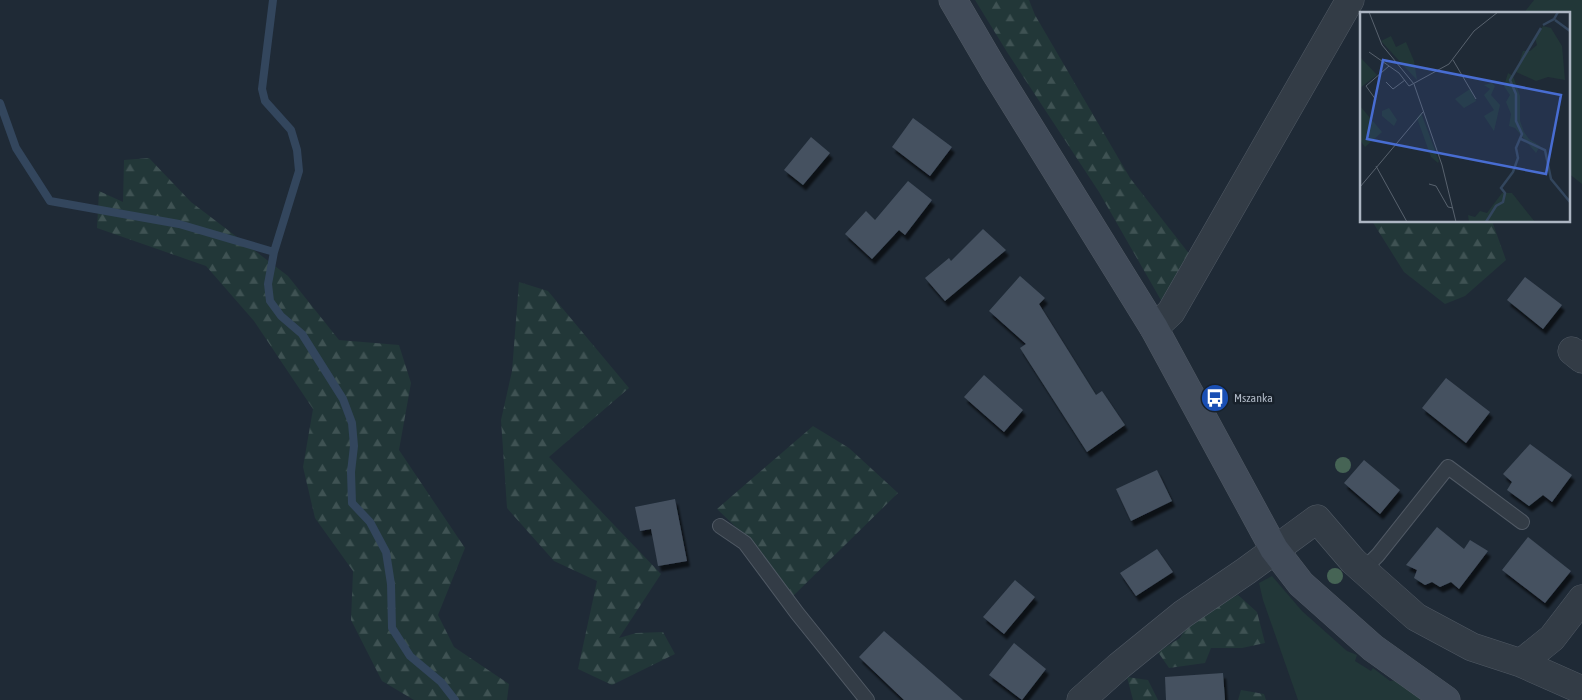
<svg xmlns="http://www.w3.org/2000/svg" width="1582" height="700" font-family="'Asap Condensed',sans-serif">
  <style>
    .grass { fill: #223738 }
    .forest { fill: url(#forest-firs) }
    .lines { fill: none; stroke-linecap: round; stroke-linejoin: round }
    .stream { stroke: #33465d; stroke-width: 8 }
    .building { fill: #455160; filter: url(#shadow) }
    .lane-casing { stroke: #505964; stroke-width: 16 }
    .street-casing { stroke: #505964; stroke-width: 29 }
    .secondary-casing { stroke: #505964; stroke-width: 29 }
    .lane { stroke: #333c46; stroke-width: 14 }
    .street { stroke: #333c46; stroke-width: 28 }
    .secondary { stroke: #414b59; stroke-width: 28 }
    .tree { fill: #466455 }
    .labels { text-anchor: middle; stroke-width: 5; stroke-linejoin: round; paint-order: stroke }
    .poi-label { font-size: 12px; fill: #adb6c3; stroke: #18212b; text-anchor: start }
    .inset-river { fill: none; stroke: #33465d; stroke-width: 2.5 }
    .inset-road { fill: none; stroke: #58626e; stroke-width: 1 }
    .view { fill: #486dd2; fill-opacity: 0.15; stroke: #486dd2; stroke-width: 2.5 }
    .inset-edge { fill: none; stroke: #adb6c3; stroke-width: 2.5 }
  </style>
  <defs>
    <pattern id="forest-firs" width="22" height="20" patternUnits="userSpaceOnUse" patternTransform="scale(1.25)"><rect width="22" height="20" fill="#223738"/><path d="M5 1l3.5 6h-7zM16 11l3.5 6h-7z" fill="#3f5253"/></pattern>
    <filter id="shadow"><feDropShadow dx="3" dy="5.5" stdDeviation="1" flood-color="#0009"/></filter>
  </defs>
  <rect width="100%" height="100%" fill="#1f2a36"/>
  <path class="grass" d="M1534,0H1582V184L1568,173V14H1523Z
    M1272,576L1302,611L1347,651L1357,655L1355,661L1371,671L1373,668L1390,681L1396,680L1424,700H1298L1263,600L1259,583Z"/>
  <path class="forest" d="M975,0H1029L1035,15L1130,178L1194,260L1166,309L1099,192L1007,52Z
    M149,158L191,202L288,276L339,340L399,345L411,383L399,450L465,548L438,615L454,647L509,684L507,700H414L382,681L351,620L353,571L315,518L303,467L313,409L254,321L206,266L97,228L99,191L123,202L124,160Z
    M1372,221H1492L1506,260L1465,296L1445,304L1404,272Z
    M519,282L548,291L629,388L549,457L661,574L619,638L636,633L663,632L675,654L612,685L578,669L597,581L554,561L507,508L501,420L512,371Z
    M813,426L849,448L898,493L792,597L744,535L717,509Z
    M1238,595L1257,612L1265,643L1242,648H1211L1205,663L1169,668L1158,652L1180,638L1190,620Z
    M1127,677L1148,680L1158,700H1133Z
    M1241,690L1264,694L1266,700H1238Z"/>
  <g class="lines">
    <path class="stream" d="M273,0L262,89L265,101L291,130L297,150L299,171L274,252L268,284L270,301L281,316L302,334L343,399L352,423L354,446L351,472L352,503L370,522L386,552L391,584L392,628L410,656L441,682L455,700
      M0,103L16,148L50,201L179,224L274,252"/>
  </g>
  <path class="building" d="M913,118L952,147L930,176L892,147Z
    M811,137L830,153L803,185L784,170Z
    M908,181L932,200L905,235L899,230L872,259L845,234L866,211L875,220Z
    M983,229L1006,250L945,301L925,278L949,258L951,261Z
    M1020,276L1045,298L1039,304L1096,395L1102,391L1125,425L1087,452L1020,348L1026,344L989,311Z
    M1525,277L1562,305L1543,329L1507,300Z
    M984,375L1023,410L1004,432L964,397Z
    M1446,378L1490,412L1466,443L1422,408Z
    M1530,444L1572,475L1552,502L1543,495L1529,506L1507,490L1512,482L1503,474Z
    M1364,460L1400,490L1380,514L1344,483Z
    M1157,470L1172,501L1131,521L1116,489Z
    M675,499L687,561L658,566L651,529L640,531L635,507Z
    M1437,527L1464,549L1470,540L1488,551L1459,589L1451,582L1440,587L1432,582L1425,585L1414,578L1417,570L1406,565Z
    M1528,537L1571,571L1545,603L1502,570Z
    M1157,549L1173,572L1136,596L1120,573Z
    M1015,580L1035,597L1004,634L983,617Z
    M884,631L963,700H904L859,657Z
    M1014,643L1046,669L1022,700L989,675Z
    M1223,673L1225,700H1166L1165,677Z"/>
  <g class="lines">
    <defs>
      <path id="lane" d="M720,526L745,543L797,613L867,700
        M1363,570L1378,555L1448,467L1522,522"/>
      <path id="street" d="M1154,328L1171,312L1350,0
        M1572,351L1582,359
        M1521,663L1552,638L1582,599
        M1081,700L1119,666L1183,614L1246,571L1317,519L1353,561L1416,617L1472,647L1521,663L1582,690"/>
      <path id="secondary" d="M953,0L994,70L1154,328L1274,549L1301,584L1373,648L1446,700"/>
    </defs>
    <use href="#lane" class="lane-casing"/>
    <use href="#street" class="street-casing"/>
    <use href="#secondary" class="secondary-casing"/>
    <use href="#lane" class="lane"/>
    <use href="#street" class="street"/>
    <use href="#secondary" class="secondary"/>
  </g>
  <g class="tree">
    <circle cx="1343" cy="465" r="8"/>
    <circle cx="1335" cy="576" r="8"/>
  </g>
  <defs>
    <symbol id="bus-disc" viewBox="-11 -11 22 22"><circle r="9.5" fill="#1a4fb4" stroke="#18212b"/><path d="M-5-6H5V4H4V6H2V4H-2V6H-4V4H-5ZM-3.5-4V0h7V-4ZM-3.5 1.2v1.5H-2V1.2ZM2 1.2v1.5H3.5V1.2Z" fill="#fff"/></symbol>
  </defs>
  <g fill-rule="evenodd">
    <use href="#bus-disc" x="1199" y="382" width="32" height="32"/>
  </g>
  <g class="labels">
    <g class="poi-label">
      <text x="1234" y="402">Mszanka</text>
    </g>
  </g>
  <g transform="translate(1360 12)">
    <rect width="210" height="210" fill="#1f2a36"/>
    <path d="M31,24L36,35L46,30L54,49L57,68L21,29ZM0,45L17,63L0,76ZM0,94L22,120L5,135L0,128Z" fill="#223738"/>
    <path d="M183,14L191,16L202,34L205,68L188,65L176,69L156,60L163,39H170L177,33L175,26ZM148,61L153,64L160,84V109L164,120L169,127L180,134L176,141L155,116L149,114L151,102L146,90L150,83L144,74ZM132,71L135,74L131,83L140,93L134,119L124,104L134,98L124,83L130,77L124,73ZM110,77L116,89L104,96L95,87ZM29,96L37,108L34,114L22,104V99ZM61,101L79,149L78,151L71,145L57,106ZM142,181H152L175,210H109L108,203L115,205L120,199L127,201Z" fill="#223738"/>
    <path class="inset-river" d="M195,8L210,19M183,13L194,7L198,0M161,127L185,138L191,167L210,190M126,210L136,194L143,190L145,181L141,176L153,160L158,146L156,136L162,122L156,109V82L150,68L181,16"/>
    <path class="inset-road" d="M9,0L22,33L54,72L82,153L96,210M9,40L39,61L49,74L89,52L114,19L138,0M93,48L116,87M26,70L33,77L45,68M16,88L6,74L29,54M16,154L47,210M69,172L76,174L88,195L93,196M0,175L63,100"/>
    <path class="view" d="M23,48L201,83L186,162L7,127Z"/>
    <rect width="210" height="210" class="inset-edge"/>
  </g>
</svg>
